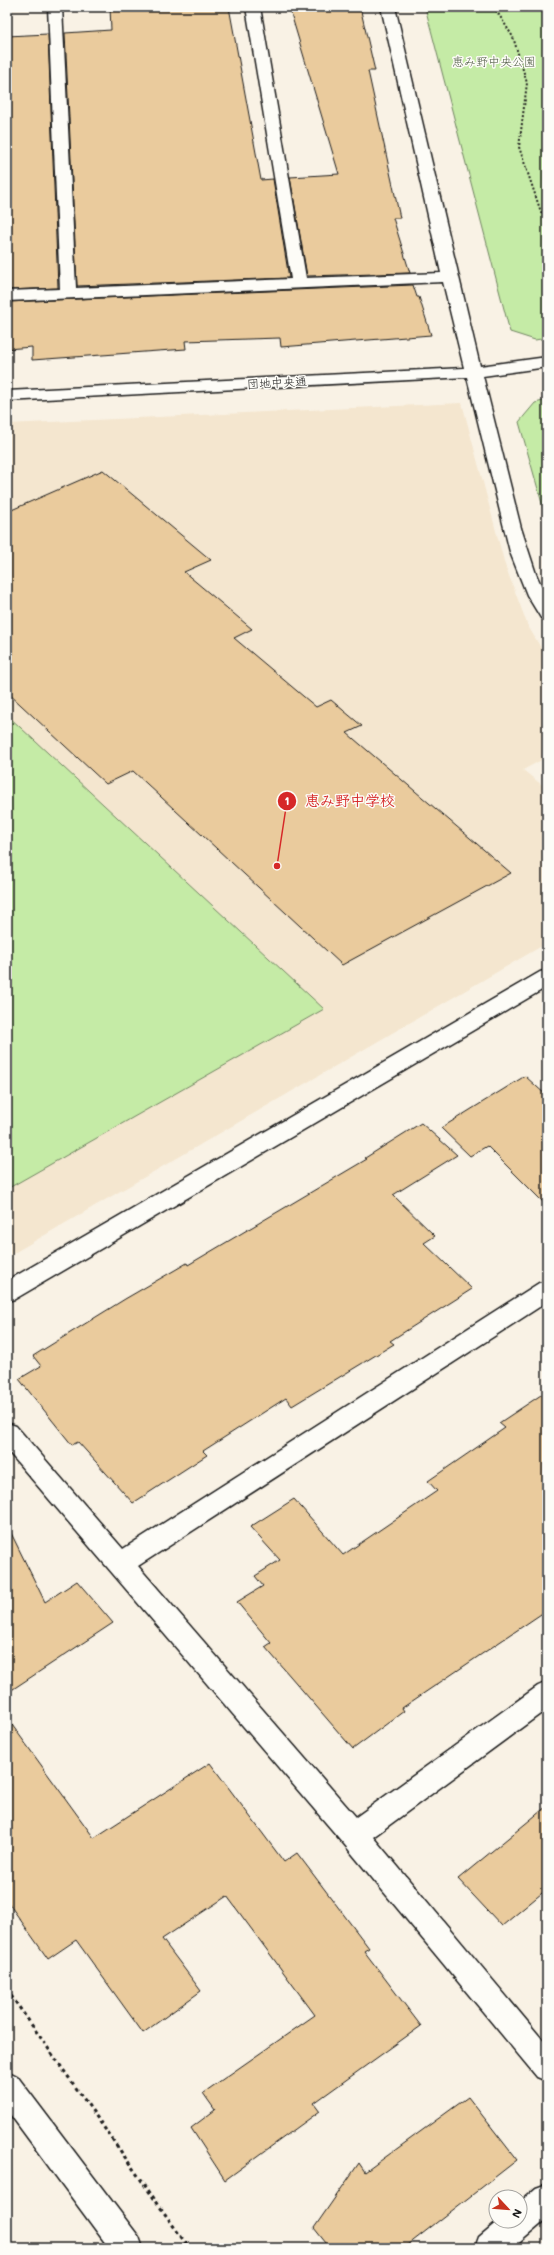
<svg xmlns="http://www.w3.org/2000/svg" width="554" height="2255" font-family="Mali,'Klee One',sans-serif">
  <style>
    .built { fill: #f4e6cf }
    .green { fill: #c5eba6; stroke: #708461 }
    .building { fill: #eacb9d; stroke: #1c1c1c }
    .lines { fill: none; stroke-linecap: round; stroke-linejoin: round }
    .minor-casing { stroke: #1c1c1c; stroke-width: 3 }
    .path-far1 { stroke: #1c1c1c; stroke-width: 2; stroke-dasharray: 2 2; stroke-linecap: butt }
    .path { stroke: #1c1c1c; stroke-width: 3; stroke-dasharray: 3.5 3.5; stroke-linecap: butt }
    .minor { fill: #fdfcf7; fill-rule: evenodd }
    .labels { text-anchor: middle; stroke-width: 3; stroke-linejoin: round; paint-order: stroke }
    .far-park-label { font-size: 12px; fill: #4f5a45; stroke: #fdfcf7 }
    .far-street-label { font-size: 12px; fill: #1c1c1c; stroke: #fdfcf7 }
    .leader { fill: none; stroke: #d62828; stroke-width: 1.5 }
    .callout-dot { fill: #d62828; stroke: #fdfcf7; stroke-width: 1.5 }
    .mark-label { font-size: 12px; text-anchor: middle; font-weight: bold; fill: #fff }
    .callout-label { font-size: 15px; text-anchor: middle; font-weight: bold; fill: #d62828; stroke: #fdfcf7; stroke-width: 3; stroke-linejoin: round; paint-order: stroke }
  </style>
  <rect width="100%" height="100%" fill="#f9f2e5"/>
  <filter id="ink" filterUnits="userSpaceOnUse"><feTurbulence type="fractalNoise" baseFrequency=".025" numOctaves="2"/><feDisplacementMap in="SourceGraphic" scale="8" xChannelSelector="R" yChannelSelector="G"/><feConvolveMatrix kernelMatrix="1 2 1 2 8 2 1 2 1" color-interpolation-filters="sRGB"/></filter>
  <g filter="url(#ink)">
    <path class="built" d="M462,403L505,565L528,626L547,658V757L523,770L547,789V943L7,1257V424Z"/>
    <path class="green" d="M425,7H547V338L535,340L510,332Z
      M547,400V521L519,422L535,403Z
      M7,715L324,1009L7,1189Z"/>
    <path class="building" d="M110,7H229L261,180L273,179L289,278L77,286L65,33L111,30Z
      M289,7H360L375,71H368L400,218H393L410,273L307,276L290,177L339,174Z
      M48,34L58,288L7,290V36Z
      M413,285L417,297H419L431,335L281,347L280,338L185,341L186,349L32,360V347L7,349V302Z
      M103,470L211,560L184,572L252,629L234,638L316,707L331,700L362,726L347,733L511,873L342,965L133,771L106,784L7,692V512Z
      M525,1076L547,1096V1206L487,1146L470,1156L441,1128Z
      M421,1123L457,1155L393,1195L435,1236L424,1243L472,1289L390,1341L394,1344L292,1406L286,1398L203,1451L207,1455L133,1503L78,1442L72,1445L19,1379L41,1366L33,1356L125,1299L187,1263L188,1265L367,1159L365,1158Z
      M547,1391V1610L402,1708L404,1711L353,1749L265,1647L271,1643L237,1602L263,1586L255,1576L280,1560L250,1527L294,1499L343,1555L437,1491L428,1481L505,1428L499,1423Z
      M7,1525L45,1602L77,1581L113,1623L7,1693Z
      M7,1718L94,1838L210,1763L284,1862L297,1853L369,1948L364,1951L421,2026L314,2103L320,2111L225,2180L191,2128L215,2110L203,2093L315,2015L227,1896L162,1939L201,1991L143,2033L76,1940L48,1959L7,1901Z
      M547,1806V1889L502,1926L458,1879Z
      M468,2097L517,2160L404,2248H330L314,2228L359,2163L365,2172Z"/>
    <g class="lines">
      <defs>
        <path id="minor" d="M48,7H62L76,288L291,279L246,7H260L306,278L441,273L381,7H395L480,366L547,357V367L483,376L521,528L536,574L547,598V620L541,618L527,595L510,552L467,377L7,401V391L464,368L443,282L7,301V291L60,289Z
          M547,970V987L15,1299L7,1301V1281L540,972Z
          M547,1281V1302L138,1566L356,1817L538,1686L547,1682V1709L373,1837L547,2045V2081L537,2077L344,1844L7,1450V1423L16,1426L123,1549L539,1283Z
          M7,2071L17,2076L139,2237L143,2248H109L7,2110Z
          M547,2184V2219L513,2248H475L479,2237L498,2221H520V2202L536,2188Z"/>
      </defs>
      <use href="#minor" class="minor-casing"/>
      <path class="path-far1" d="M494,7L513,37L527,83L519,147L541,212L547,218"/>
      <path class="path" d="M7,1990L189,2248"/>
      <use href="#minor" class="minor"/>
    </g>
  </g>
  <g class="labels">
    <g class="far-park-label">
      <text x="494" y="66">恵み野中央公園</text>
    </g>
    <g class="far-street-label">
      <text transform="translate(277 383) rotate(-3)" y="4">団地中央通</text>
    </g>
  </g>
  <path class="leader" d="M277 866L287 801"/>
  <g class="callout-dot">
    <circle cx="277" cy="866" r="4"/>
    <circle cx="287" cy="801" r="10"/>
  </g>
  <g class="mark-label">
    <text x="287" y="805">1</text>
  </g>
  <g class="callout-label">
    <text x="350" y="806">恵み野中学校</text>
  </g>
  <rect width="554" height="2255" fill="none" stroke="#fdfcf7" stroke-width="24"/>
  <rect x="12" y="12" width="530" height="2231" fill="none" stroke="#1c1c1c" stroke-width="1.5" filter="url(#ink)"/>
  <g transform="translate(508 2209) rotate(116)"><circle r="19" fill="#fdfcf7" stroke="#a3a29f"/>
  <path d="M0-3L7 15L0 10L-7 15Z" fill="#c8321e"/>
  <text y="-6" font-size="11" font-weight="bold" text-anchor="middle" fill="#1c1c1c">N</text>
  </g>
</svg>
